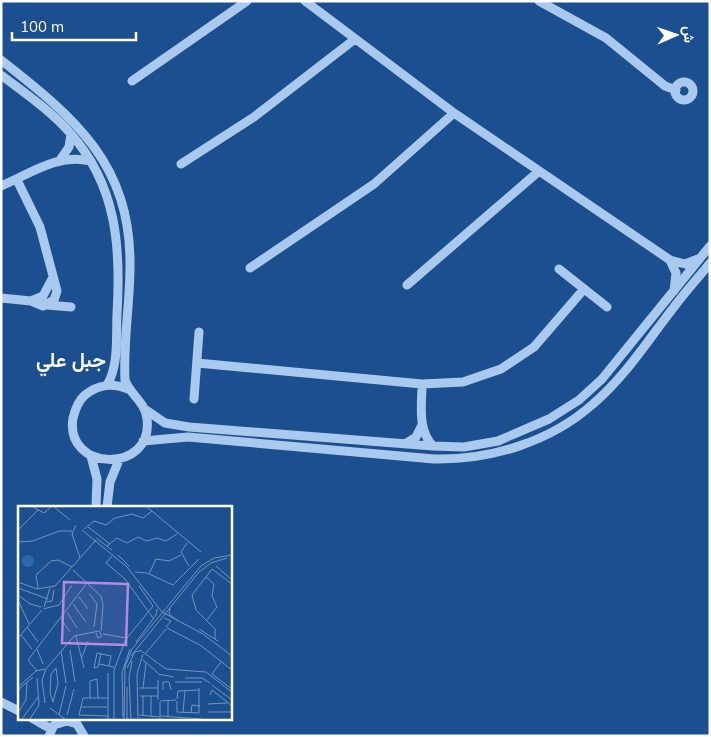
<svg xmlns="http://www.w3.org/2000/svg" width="711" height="737" font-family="Mulish,Vazirmatn,sans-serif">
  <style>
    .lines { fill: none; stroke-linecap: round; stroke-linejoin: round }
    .minor { stroke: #a9c9ee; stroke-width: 9 }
    .labels { text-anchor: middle; stroke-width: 4.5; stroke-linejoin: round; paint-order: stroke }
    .district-label { font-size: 20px; font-weight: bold; fill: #fff; stroke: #1b4f8f }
    .inset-road { fill: none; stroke: #7695bc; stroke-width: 1 }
    .view { fill: #b68bdc; fill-opacity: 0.15; stroke: #b68bdc; stroke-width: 2.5 }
    .inset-edge { fill: none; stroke: #fff; stroke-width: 2.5 }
  </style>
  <rect width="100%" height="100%" fill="#1b4f8f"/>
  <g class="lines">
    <path class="minor" d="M305,1L454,113L670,260L685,264L698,259
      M539,1L606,38L665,86L676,90
      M1,60C75,118 131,164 130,266C130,304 123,342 125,380C130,395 145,401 147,419C154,474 64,472 73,418C75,410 78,401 85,395C99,384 112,383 128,389
      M1,75C25,93 51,111 71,134C117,186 121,248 117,314C116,335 119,366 107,385
      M132,81L247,1
      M675 91a9 9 0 1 1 18 0a9 9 0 1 1-18 0Z
      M60,160L69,147L71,134
      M181,164L254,117L355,39
      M1,186C30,174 58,153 90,161
      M670,260L676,273L674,291
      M250,268L374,184L454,113
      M559,269L607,307
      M407,285L538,172
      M1,298L31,301L43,306L54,300L57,291L40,227L17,180
      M31,301L43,296L52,279
      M47,305L71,307
      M197,363L422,384L463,382L501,369L534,347L584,289
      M422,384C422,405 417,429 433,446
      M194,399L199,332
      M146,410L165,423L189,427L433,446L464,447L498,441L549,419L579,400L602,379L710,246
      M143,441L188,437L434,459C491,460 550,442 593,404C625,377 648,340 674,307C685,292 698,278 710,263
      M405,444L416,437L422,425
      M91,456L97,479L96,507
      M107,507L110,482L119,460
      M1,702L19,711
      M32,718L51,729
      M49,736L54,725L67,721L77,724L84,736"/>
  </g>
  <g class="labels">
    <g class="district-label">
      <text x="71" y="367">جبل علي</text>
    </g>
  </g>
  <g transform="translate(18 506)">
    <rect width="214" height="214" fill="#1b4f8f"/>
    <path d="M4 55a6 6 0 1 1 12 0a6 6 0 1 1-12 0Z" fill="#2e69ad"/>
    <path class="inset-road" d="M15,1L26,7L33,1M36,1L52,14M129,1L183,46M58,19L54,28L62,52M70,21L92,38M66,23L76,15L88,19L97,12L114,8L125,12L134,5M0,24L20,4M64,24L109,61L144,106L185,128L214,150M78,32L94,44M0,36L15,35L41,25H54M169,37L163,46L171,60M89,40L99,32L109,37L120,31L129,35L139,32L148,35L159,28M100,49L111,60M94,50L88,57L107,73L135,112M198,60L214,74M55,64L83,90L85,99L83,125M117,66L129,67L155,79L181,53M131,68L138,53L151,55L163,49M188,71L196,78L194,90L199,101L189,114M0,76L19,83L37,80L78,34M0,82L30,93M20,82L18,69L33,55L40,54L54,61M71,87L79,98L76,121M0,89L12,98L23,101M61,91L70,103M1,96L11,118M29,96L34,95L36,84M55,98L68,116M26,101L32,82M152,102L151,108L160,115M25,103L41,99L54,79M49,106L59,122M146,112L153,115L148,121M43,113L52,126M9,121L20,136M149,122L182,139L214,164M181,123L200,135M85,128L108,132M3,129L14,143M58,130L66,162M0,132L24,104M109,132L135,100L121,80M197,133V123L178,104L174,89L194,63L214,78M118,136L138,109L139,103M19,143L25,158M52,144L57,176M122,144L148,163L188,166L214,186M43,145L48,177M128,147L148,123M113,150L181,66L193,57L209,52M64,151L70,135M125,154L140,167M203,156L194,168L214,183M81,158L96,161M38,162L40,177L35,196L32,187L33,168ZM76,162L79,147L93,150L91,160M76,162L80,161L83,148M109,162L117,146L122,145M19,165L10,154L69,77M90,167V213M140,168L156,171M167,172H184L192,177M157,176H184M194,179L214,194M0,181L18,165L27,163M109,181V213M121,182H140M125,182L128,157M145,184V176H151L153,184M192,189L194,184L214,200M0,190L1,183L15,171M122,190H140M125,190V209M133,190V210M72,192V175L79,173L80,192M90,192H65L61,209L90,210M159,193L160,185L181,184M140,194V174M142,195L158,194M159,195V206L181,207V182M142,196V213M27,197L24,174L28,163L56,130L81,125L84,130L80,132L78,127M190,198L209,197M63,201H89M32,202L47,213M165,206L167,185M190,206H214M0,207L8,194L9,176M173,207L174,199L182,200M41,209L48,180M49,209L56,183M121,209L141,211M143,210L184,213M150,210V194M105,211L104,167L112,143M4,213L20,191M12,213L21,199L19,172M96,213V164L107,135M106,213L107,161L114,143L183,60L196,52L214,49M113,213L111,172L114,155M120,213L119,168L125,148"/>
    <path class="view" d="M46,76L110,78L108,139L44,137Z"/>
    <rect width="214" height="214" class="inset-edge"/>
  </g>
  <rect width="711" height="737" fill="none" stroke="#ffffff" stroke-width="5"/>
  <g transform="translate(676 35) rotate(88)" stroke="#1b4f8f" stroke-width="4" paint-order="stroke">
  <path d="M0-4L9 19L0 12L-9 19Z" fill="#ffffff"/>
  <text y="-8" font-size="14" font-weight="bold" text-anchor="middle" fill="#ffffff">ش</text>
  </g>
  <path d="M12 32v8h124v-8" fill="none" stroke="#ffffff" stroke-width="2.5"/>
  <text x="20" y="32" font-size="15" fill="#ffffff" stroke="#1b4f8f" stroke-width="4" paint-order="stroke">100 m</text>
</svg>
